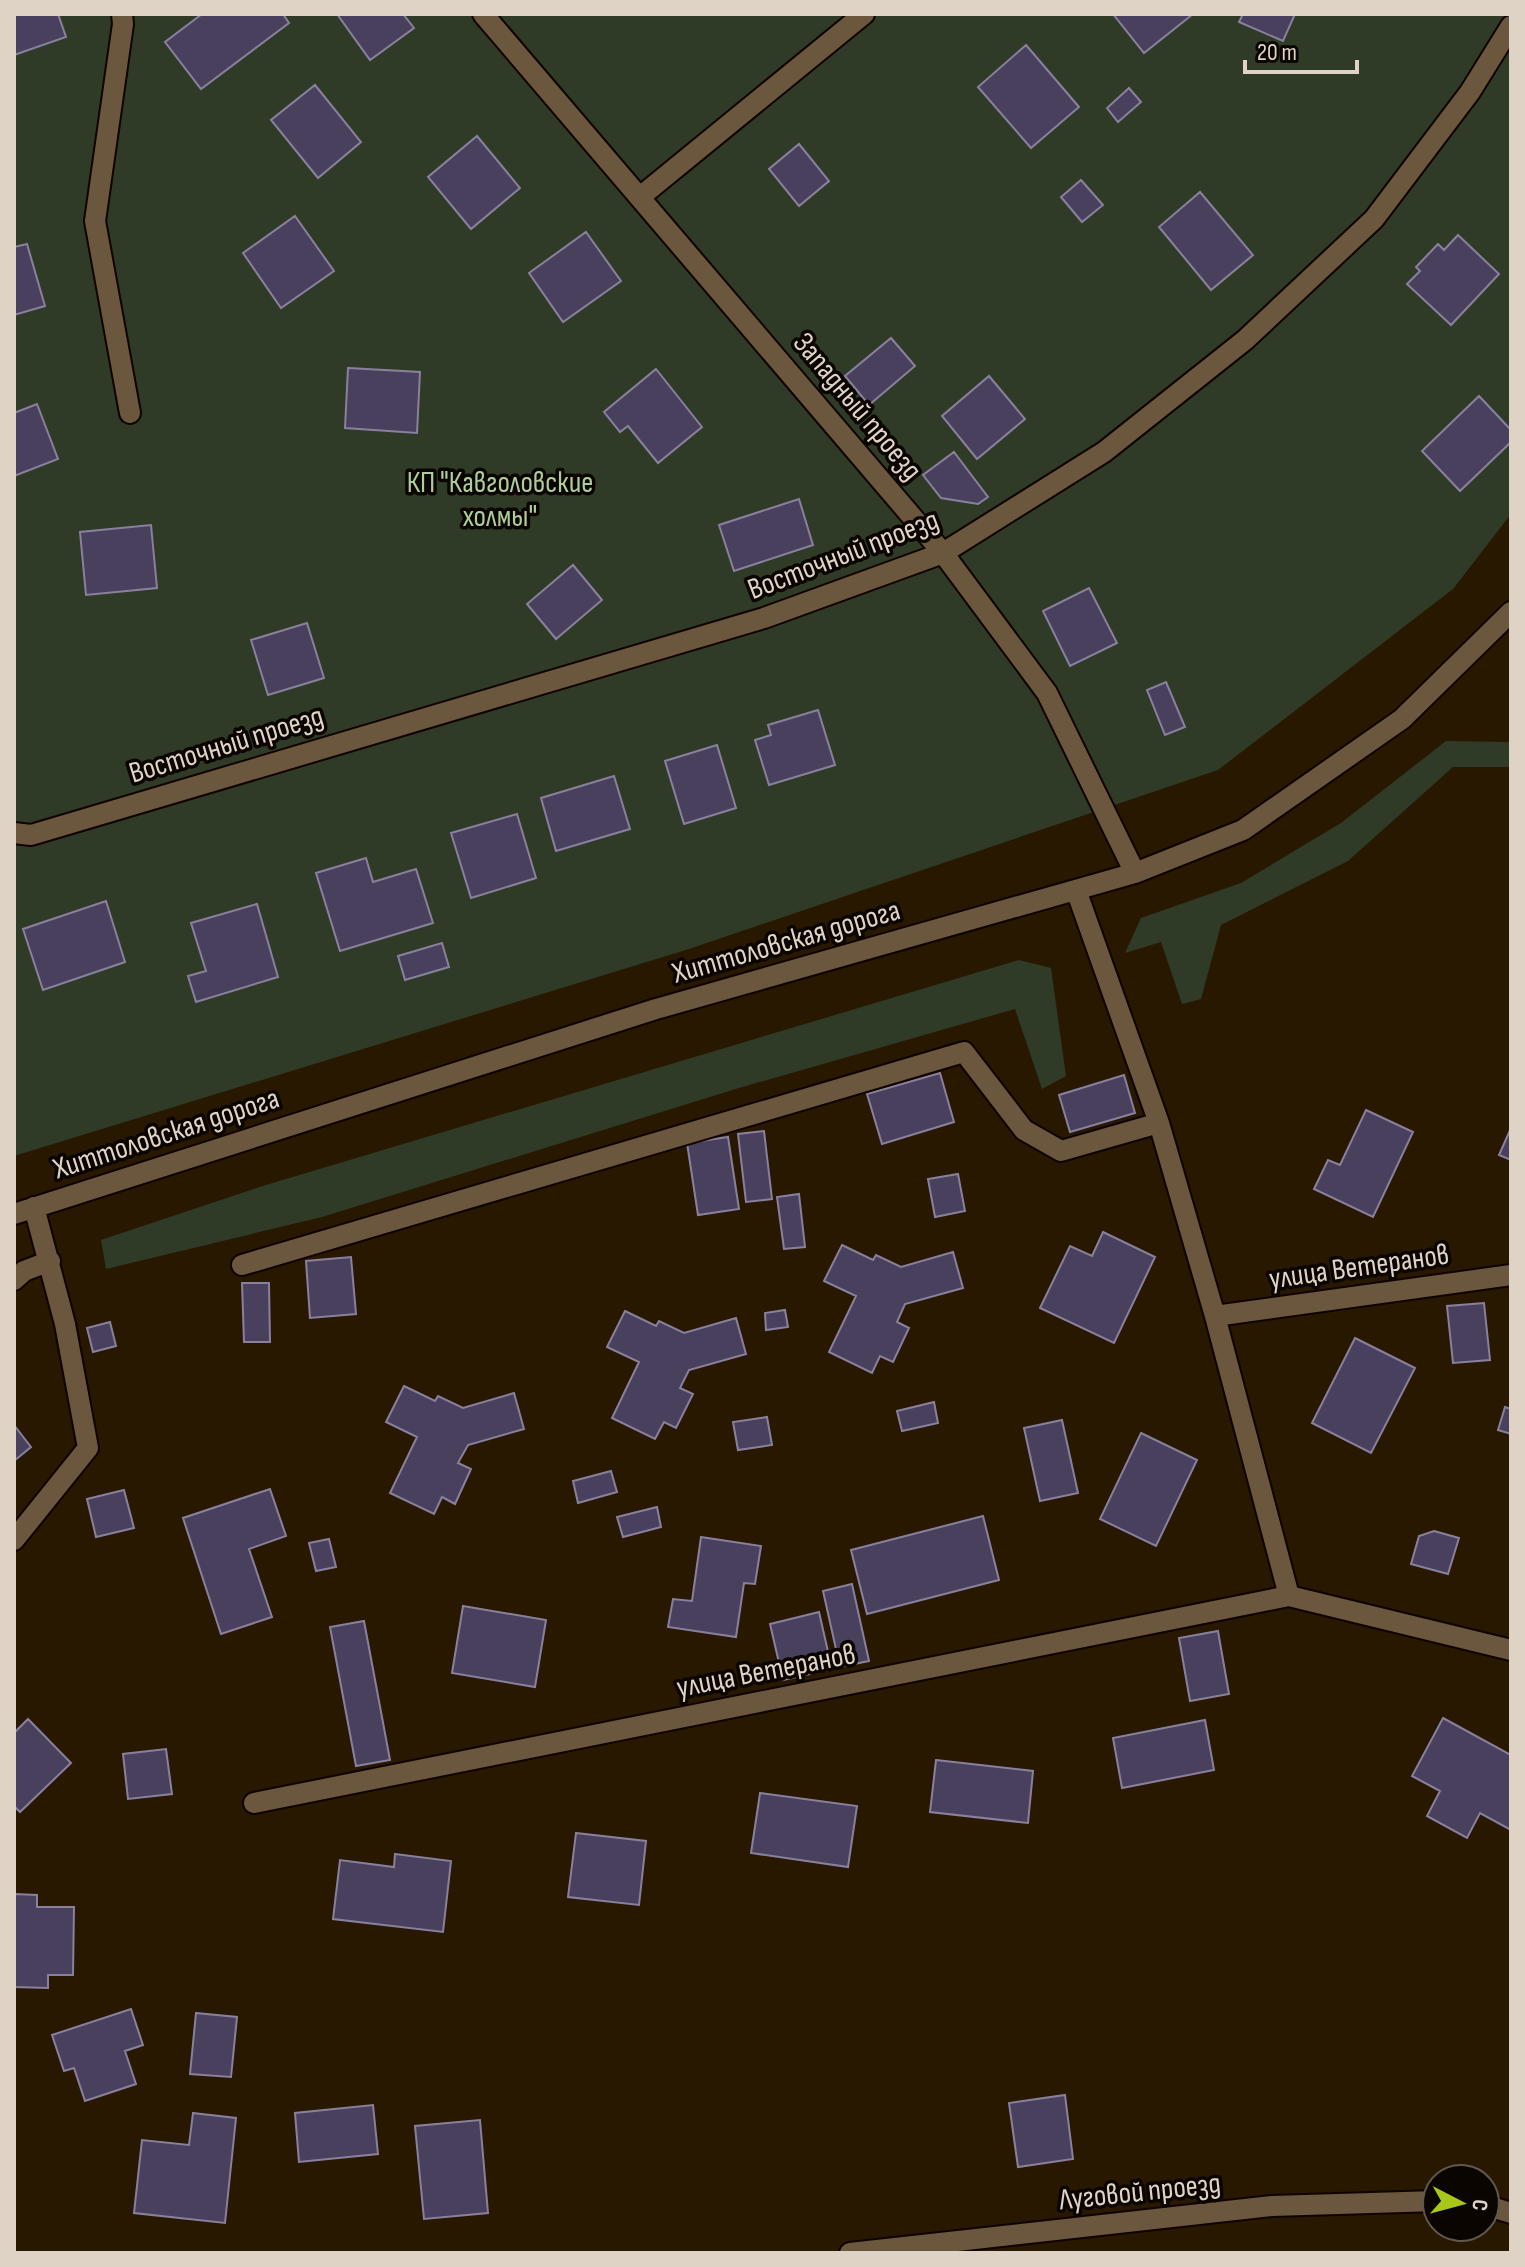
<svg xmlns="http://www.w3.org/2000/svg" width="1525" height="2267" font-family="'Sofia Sans Condensed',sans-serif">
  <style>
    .green { fill: #2f3b26 }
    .building { fill: #49405d; stroke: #89809e; stroke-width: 2 }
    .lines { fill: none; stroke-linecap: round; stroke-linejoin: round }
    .minor-casing { stroke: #100300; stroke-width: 24 }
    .minor { stroke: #6a573d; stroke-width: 20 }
    .labels { text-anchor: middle; stroke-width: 7; stroke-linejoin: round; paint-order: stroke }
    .street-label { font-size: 30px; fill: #dfd3c5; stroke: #0b0501 }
    .park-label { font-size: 30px; fill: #aecd99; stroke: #0b0501 }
  </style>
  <rect width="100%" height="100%" fill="#281800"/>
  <path class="green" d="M14,14H1511V514L1453,589L1218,770L689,949L14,1156Z
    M1446,741L1511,742V767H1453L1348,861L1221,925L1201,999L1182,1004L1161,942L1125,953L1141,918L1241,883L1341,823Z
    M1019,960L1051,968L1066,1076L1042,1089L1015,1009L739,1088L322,1217L106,1269L101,1240L266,1185Z"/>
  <path class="building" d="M14,14H58L66,37L14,55Z
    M202,14H283L289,23L201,89L165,42Z
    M337,14H403L414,28L370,60Z
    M1113,14H1193L1144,53Z
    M1243,14H1295L1283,41L1239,22Z
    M1026,45L1079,107L1031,148L978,87Z
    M315,85L361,142L318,178L271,120Z
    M1129,88L1141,102L1118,122L1107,108Z
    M477,136L520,188L471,229L428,177Z
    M799,144L829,181L799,206L769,169Z
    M1081,180L1103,205L1082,222L1061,197Z
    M1200,192L1253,255L1211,290L1159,227Z
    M295,216L334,271L281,308L243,253Z
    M586,232L621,281L563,322L529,273Z
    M1458,235L1499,274L1451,325L1407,284L1420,271L1416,267L1438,244L1444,250Z
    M27,244L45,306L14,315V247Z
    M891,338L915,366L869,405L845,376Z
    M348,368L420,372L417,433L345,428Z
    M656,369L702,427L658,463L628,426L620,432L604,412Z
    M989,376L1025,419L977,459L942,416Z
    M1479,396L1511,430V442L1460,491L1422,451Z
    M37,404L58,459L14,476V413Z
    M954,452L988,497L978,504L941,498L923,475Z
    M799,499L813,545L734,571L719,525Z
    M151,525L157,588L86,595L80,532Z
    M573,565L602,600L556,639L527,604Z
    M1089,588L1117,643L1070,666L1043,611Z
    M307,623L324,678L268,695L251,640Z
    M1166,682L1185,727L1165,735L1147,690Z
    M818,710L835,765L769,785L755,740L771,735L768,725Z
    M717,745L736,808L684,824L665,761Z
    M614,776L630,829L556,851L541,798Z
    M517,814L536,878L471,898L451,833Z
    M366,858L373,882L416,869L433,923L340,951L316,873Z
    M106,901L125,962L43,990L23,929Z
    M257,904L278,977L196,1002L188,976L206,971L191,923Z
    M442,943L449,967L405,980L398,956Z
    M940,1073L954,1122L882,1144L867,1094Z
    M1124,1075L1135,1113L1070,1132L1059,1095Z
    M1366,1110L1413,1132L1373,1217L1314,1189L1328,1160L1340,1165Z
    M1511,1128V1160L1499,1155Z
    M764,1131L772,1199L746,1202L738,1134Z
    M728,1137L739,1209L698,1215L687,1143Z
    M958,1174L965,1211L935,1217L928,1179Z
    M799,1194L805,1247L784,1249L777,1197Z
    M1103,1232L1155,1257L1114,1343L1040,1308L1070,1246L1092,1256Z
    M842,1245L873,1260L876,1255L901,1267L953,1252L963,1288L905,1304L897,1322L909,1328L893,1362L880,1356L872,1373L829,1352L856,1296L824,1281Z
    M351,1257L356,1314L310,1318L306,1261Z
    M242,1283H269L270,1342H244Z
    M1484,1303L1490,1360L1453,1363L1447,1306Z
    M785,1310L788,1327L766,1330L765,1313Z
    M625,1311L656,1326L659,1321L684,1333L736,1318L746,1354L689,1370L680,1388L693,1394L676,1428L664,1422L655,1439L612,1418L639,1362L607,1347Z
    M110,1322L116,1346L93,1352L87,1328Z
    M1355,1338L1415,1368L1371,1453L1312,1423Z
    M404,1386L435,1401L438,1396L463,1408L514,1393L524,1429L468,1445L458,1463L471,1469L455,1504L442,1497L434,1514L390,1493L417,1437L386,1422Z
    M934,1402L938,1423L902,1431L897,1411Z
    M1505,1407L1511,1409V1434L1498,1430Z
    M767,1417L772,1445L738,1450L733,1422Z
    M1062,1420L1078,1493L1040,1501L1024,1428Z
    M14,1425L31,1447L14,1461Z
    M1141,1433L1197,1460L1156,1546L1100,1519Z
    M611,1471L617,1492L578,1503L573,1481Z
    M270,1489L286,1536L249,1549L272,1617L221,1634L183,1518Z
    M124,1490L134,1528L96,1537L87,1499Z
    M657,1507L661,1527L623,1537L617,1517Z
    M983,1516L999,1580L867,1614L851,1550Z
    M1434,1531L1459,1538L1448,1574L1411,1564L1419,1536Z
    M701,1537L761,1546L755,1584L744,1583L736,1637L668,1627L673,1599L692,1601Z
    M329,1539L336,1567L316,1571L309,1543Z
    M852,1584L869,1661L840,1667L823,1591Z
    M463,1606L546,1620L535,1687L452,1673Z
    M819,1612L832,1669L783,1680L770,1624Z
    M364,1621L390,1760L356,1766L330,1627Z
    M1218,1631L1229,1694L1190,1701L1179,1638Z
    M1443,1718L1511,1755V1830L1480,1813L1467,1838L1427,1816L1440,1791L1412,1776Z
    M28,1719L71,1763L20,1812L14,1806V1733Z
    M1205,1720L1214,1770L1122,1788L1113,1738Z
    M166,1749L172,1794L128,1799L123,1754Z
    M936,1760L1033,1771L1028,1823L930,1812Z
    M760,1793L857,1806L848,1867L751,1853Z
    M576,1833L646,1841L639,1905L568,1897Z
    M395,1854L451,1861L443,1932L333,1919L340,1860L394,1867Z
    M14,1894L37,1895V1907H74L73,1975H48V1988L14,1987Z
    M131,2009L143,2045L125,2051L136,2084L85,2101L74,2068L64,2071L52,2035Z
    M196,2013L237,2017L231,2077L190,2074Z
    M1065,2095L1073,2159L1018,2167L1009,2103Z
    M373,2105L378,2154L299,2162L295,2113Z
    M193,2113L236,2118L225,2223L134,2213L142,2140L189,2145Z
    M480,2120L488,2213L424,2219L415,2126Z"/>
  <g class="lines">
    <defs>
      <path id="minor" d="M122,14L123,24L95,221L130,413
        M483,14L943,553L1047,693L1135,873
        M640,197L864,14
        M14,833L31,835L764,618L943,553L1104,452L1245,340L1374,219L1470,92L1511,26
        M1076,890L1159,1123L1215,1316L1289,1596L1511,1650
        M14,1214L656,1009L1135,873L1243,830L1402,719L1511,612
        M242,1265L964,1052L1024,1130L1061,1151L1159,1123
        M14,1280L24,1271L50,1261
        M1215,1316L1511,1275
        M14,1540L88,1448L65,1324L34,1207
        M254,1803L1289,1596
        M1485,2205L1511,2213
        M850,2253L1272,2206L1437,2201"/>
    </defs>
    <use href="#minor" class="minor-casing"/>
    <use href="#minor" class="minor"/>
  </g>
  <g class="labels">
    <g class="street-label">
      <text transform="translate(858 406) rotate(50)" y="10">Западный проезд</text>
      <text transform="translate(843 554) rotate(-21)" y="10">Восточный проезд</text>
      <text transform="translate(226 744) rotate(-17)" y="10">Восточный проезд</text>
      <text transform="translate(786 941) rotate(-16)" y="10">Хиттоловская дорога</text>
      <text transform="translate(166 1133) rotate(-18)" y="10">Хиттоловская дорога</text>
      <text transform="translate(1359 1266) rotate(-8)" y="10">улица Ветеранов</text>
      <text transform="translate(766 1670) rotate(-11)" y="10">улица Ветеранов</text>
      <text transform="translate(1140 2191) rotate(-6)" y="10">Луговой проезд</text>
    </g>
    <g class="park-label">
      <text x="500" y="492">КП "Кавголовские<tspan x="500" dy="34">холмы"</tspan></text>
    </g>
  </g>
  <rect width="1525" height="2267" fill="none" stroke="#dfd3c5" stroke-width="32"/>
  <g transform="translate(1461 2203) rotate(96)"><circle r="38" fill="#0b0501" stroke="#60574f" stroke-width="2"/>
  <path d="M0-6L14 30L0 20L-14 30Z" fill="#a9c719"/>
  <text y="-12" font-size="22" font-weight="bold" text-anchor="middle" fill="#dfd3c5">С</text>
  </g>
  <path d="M1245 60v12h112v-12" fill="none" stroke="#dfd3c5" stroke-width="4"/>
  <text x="1257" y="60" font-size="24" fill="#dfd3c5" stroke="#0b0501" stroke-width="6" paint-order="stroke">20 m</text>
</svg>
